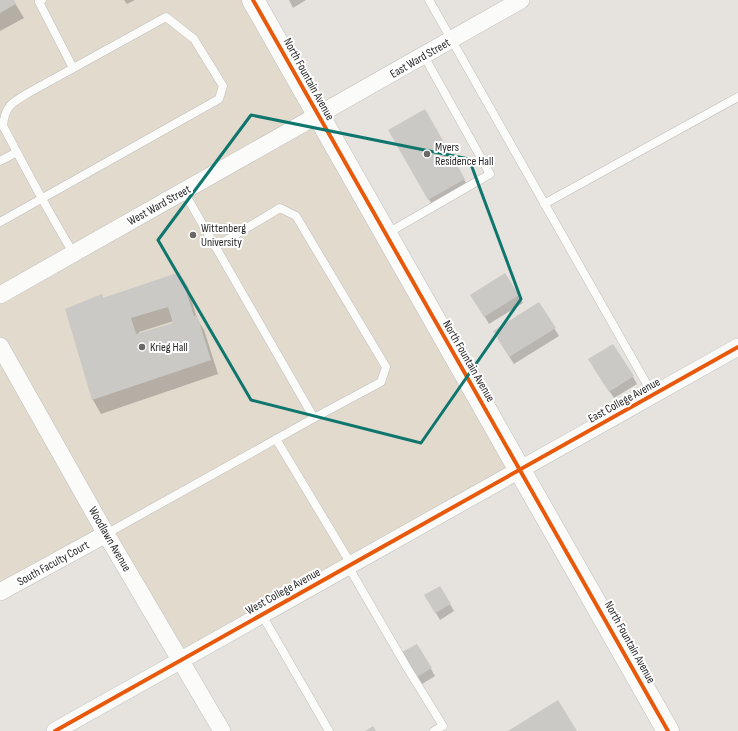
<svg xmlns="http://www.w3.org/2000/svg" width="738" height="731" font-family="'Sofia Sans Condensed',sans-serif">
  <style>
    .education { fill: #e1dacd }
    .shadow { fill: #0003; fill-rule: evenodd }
    .building { fill: #cbc9c5; fill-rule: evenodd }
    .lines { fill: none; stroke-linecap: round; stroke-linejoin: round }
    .lane-casing { stroke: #c0bfbf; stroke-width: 9 }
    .street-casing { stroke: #c0bfbf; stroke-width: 18 }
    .secondary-casing { stroke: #c0bfbf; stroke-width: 23 }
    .lane { stroke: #fbfbfa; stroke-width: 8 }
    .street { stroke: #fbfbfa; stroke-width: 17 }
    .secondary { stroke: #fbfbfa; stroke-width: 22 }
    .cycleway-casing { stroke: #fff; stroke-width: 6 }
    .cycleway { stroke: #e8590c; stroke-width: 4 }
    .marked { fill: none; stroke: #0f766e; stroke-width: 3; stroke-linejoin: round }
    .poi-dot { fill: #6a6968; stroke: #fff; stroke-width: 1.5 }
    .labels { text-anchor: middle; stroke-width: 4; stroke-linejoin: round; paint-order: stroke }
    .street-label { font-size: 12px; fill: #282828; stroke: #fff }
    .poi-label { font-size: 12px; fill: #282828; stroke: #fff; text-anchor: start }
  </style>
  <rect width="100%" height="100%" fill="#e6e3de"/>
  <path class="education" d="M0,0H252L520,470L180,660L106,534L0,592Z"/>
  <path class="shadow" d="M0,0H13L24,18L0,31Z
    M124,0H135L127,4Z
    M289,0H306L293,8Z
    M425,110L470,190L435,210L390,130Z
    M180,274L188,287L197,319L204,330L218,374L101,414L93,400L66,310ZM174,321L175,323L139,334V332Z
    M505,274L523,303L489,324L476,302Z
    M539,303L559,336L514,364L498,339Z
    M593,367L633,377L637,384L614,398Z
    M440,587L454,611L440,620L426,596Z
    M417,645L435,676L422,684L404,653Z"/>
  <path class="building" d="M0,0H14L16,4L0,13Z
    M425,109L465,179L428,200L388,130Z
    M180,272L194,316L197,315L211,360L92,400L65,309L102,294L103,298ZM168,307L173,323L136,334L131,318Z
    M505,273L519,295L484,317L470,295Z
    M539,302L556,328L509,357L493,331Z
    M613,344L634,376L609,392L588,359Z
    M440,586L451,604L435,613L424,595Z
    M417,644L432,668L417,677L402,652Z
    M558,700L577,731H508Z
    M373,726L376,731H365Z"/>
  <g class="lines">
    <defs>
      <path id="lane" d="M42,0L39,2L73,68
        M429,0L653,395
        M0,161L17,152
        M184,192L314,418L381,382L386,367L296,216L280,208L215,247
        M544,204L738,97
        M0,222L219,99L223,86L194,39L166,17L30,92C13,102 5,105 3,126C26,169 48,212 74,254
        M386,234L490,174L424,56
        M276,439L351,564
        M106,534L314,418
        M348,566L406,666L443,726L434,731
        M262,615L329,731"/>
      <path id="street" d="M0,295L521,0
        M0,346L106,534L222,731
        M0,592L106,534
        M55,731L738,347"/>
      <path id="secondary" d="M253,0L668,731"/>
    </defs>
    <use href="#lane" class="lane-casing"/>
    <use href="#street" class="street-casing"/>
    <use href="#secondary" class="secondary-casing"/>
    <use href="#lane" class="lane"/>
    <use href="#street" class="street"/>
    <use href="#secondary" class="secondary"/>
    <defs>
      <path id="cycleway" d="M253,0L668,731
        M55,731L738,347"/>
    </defs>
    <use href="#cycleway" class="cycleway-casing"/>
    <use href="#cycleway" class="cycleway"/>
  </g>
  <path class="marked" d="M251,115L469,159L521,299L421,443L251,400L158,240Z"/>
  <g class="poi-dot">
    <circle cx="427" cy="154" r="4"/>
    <circle cx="193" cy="235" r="4"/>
    <circle cx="142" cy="347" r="4"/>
  </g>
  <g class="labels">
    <g class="street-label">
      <text transform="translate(420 58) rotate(-30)" y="4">East Ward Street</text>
      <text transform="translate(309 79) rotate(61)" y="4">North Fountain Avenue</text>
      <text transform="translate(159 205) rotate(-29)" y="4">West Ward Street</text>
      <text transform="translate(469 361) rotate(60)" y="4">North Fountain Avenue</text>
      <text transform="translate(624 400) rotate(-29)" y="4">East College Avenue</text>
      <text transform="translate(110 539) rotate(60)" y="4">Woodlawn Avenue</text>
      <text transform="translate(53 563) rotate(-29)" y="4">South Faculty Court</text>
      <text transform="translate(283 591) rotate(-29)" y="4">West College Avenue</text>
      <text transform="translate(630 642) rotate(61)" y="4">North Fountain Avenue</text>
    </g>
    <g class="poi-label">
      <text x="435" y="151">Myers<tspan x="435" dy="14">Residence Hall</tspan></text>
      <text x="201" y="232">Wittenberg<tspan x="201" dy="14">University</tspan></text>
      <text x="150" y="351">Krieg Hall</text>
    </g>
  </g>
</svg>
